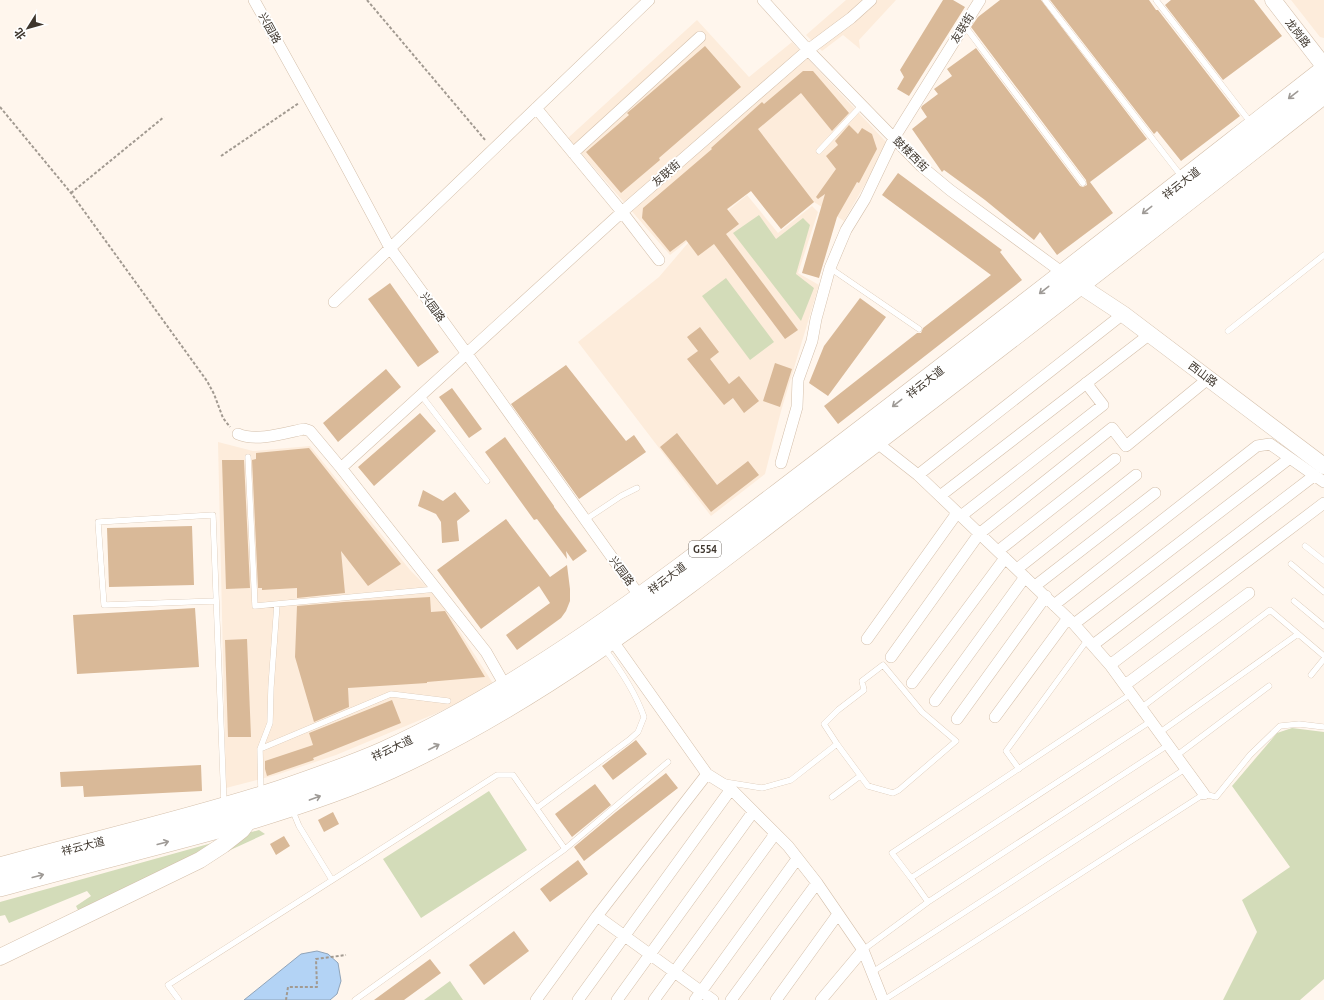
<svg xmlns="http://www.w3.org/2000/svg" width="1324" height="1000" font-family="Ubuntu,'Noto Sans SC',sans-serif">
  <style>
    .built { fill: #fdecdb }
    .green { fill: #d3dcb9 }
    .water { fill: #b3d3f5; stroke: #90a4b9 }
    .building { fill: #d9b998 }
    .lines { fill: none; stroke-linecap: round; stroke-linejoin: round }
    .lane-casing { stroke: #d4bfaa; stroke-width: 6 }
    .street-casing { stroke: #d4bfaa; stroke-width: 12 }
    .secondary-casing { stroke: #d4bfaa; stroke-width: 17 }
    .highway-casing { stroke: #d4bfaa; stroke-width: 22 }
    .path { stroke: #a29a91; stroke-width: 2; stroke-dasharray: 3 2; stroke-linecap: butt }
    .lane { stroke: #fff; stroke-width: 5.5 }
    .street { stroke: #fff; stroke-width: 11 }
    .secondary { stroke: #fff; stroke-width: 16 }
    .highway { stroke: #fff; stroke-width: 21 }
    .oneway { stroke: #9e9a96 }
    .labels { text-anchor: middle; stroke-width: 4; stroke-linejoin: round; paint-order: stroke }
    .shield { fill: #fff; stroke: #78726c; stroke-width: 1 }
    .shield-label { font-size: 10px; font-weight: bold; fill: #3e362d }
    .street-label { font-size: 11px; fill: #3e362d; stroke: #fff }
  </style>
  <rect width="100%" height="100%" fill="#fff6ed"/>
  <path class="built" d="M846,0H896L859,40L860,49L843,35L822,51L806,35Z
    M1291,0H1324V38L1320,37Z
    M697,20L749,77L792,42L888,144L844,221L814,202L781,229L751,191L670,255L568,138Z
    M747,195L778,233L812,206L818,212L798,273L819,285L781,411L765,474L711,516L578,342L659,277L688,243Z
    M218,442L253,451L310,446L410,570L439,599L494,685L437,713L336,755L276,775L226,788Z"/>
  <path class="green" d="M759,215L776,239L803,218L810,225L796,274L814,288L801,321L733,233Z
    M726,278L774,342L750,360L702,296Z
    M1292,728L1324,732V979L1300,1000H1223L1257,932L1242,900L1290,867L1232,786L1277,733Z
    M489,791L527,850L421,918L383,859Z
    M259,830L265,834L82,918L76,906L91,896L87,891L9,923L5,915L0,916V902Z
    M450,981L463,1000H424Z"/>
  <path class="water" d="M317,951L328,954L338,963L341,981L337,994L330,1000H244L301,954Z"/>
  <path class="building" d="M943,0H953L965,7L909,96L897,89L904,77L900,70Z
    M1000,0H1041L1147,139L1090,182L1113,213L1057,255L1040,232L1034,240L985,200L944,170L942,172L912,129L927,117L921,108L922,106L938,94L934,89L952,76L947,69L976,48L1080,186L1083,187L1087,185L1086,180L971,27L978,17Z
    M1050,0H1149L1156,10H1158L1240,116L1181,161L1157,131L1154,134Z
    M1171,0H1254L1282,36L1223,80L1165,5Z
    M705,46L741,87L659,158L660,160L621,193L586,152L629,115L627,113L633,108Z
    M803,71H813L849,113L832,131L801,93L758,129L814,202L781,229L751,191L727,209L739,224L726,234L798,330L785,339L714,244L698,256L686,240L670,252L642,218L643,208L712,149L711,148L762,102L764,104Z
    M849,125L858,134L862,128L872,134L877,149L859,183L857,182L837,217L819,278L802,273L825,194L818,199L816,197L836,169L826,156L838,145L835,141Z
    M898,173L1002,250L1000,252L1022,280L838,424L824,406L917,333H921L923,328L991,275L882,195Z
    M390,283L439,352L418,367L368,299Z
    M860,298L886,317L828,396L809,383L824,346Z
    M700,327L719,352L710,359L729,384L739,376L759,401L744,413L733,398L724,405L687,359L698,351L687,337Z
    M775,363L792,369L780,407L763,401Z
    M566,365L626,441L634,435L646,452L579,499L511,404Z
    M386,369L401,387L338,442L323,423Z
    M452,388L482,429L469,438L439,397Z
    M420,413L436,431L374,486L358,467Z
    M677,433L717,485L748,461L759,475L711,512L660,447Z
    M505,437L554,506V507L587,551L573,561L566,551L567,559L537,519L534,520L485,452Z
    M309,448L401,564L368,586L341,551L345,593L297,598V588L262,590V588H258L252,460L256,459V453Z
    M222,460H244L250,588L226,589Z
    M423,490L443,501L455,492L470,511L457,521L459,541L442,543L441,522L436,514L418,506Z
    M506,519L550,577L567,565L570,589V601L566,611L561,618L517,650L506,635L550,603L539,586L481,629L437,570Z
    M192,526L194,585L109,587L107,528Z
    M430,597L431,612L445,611L485,677L427,682V683L348,688L349,707L314,722L295,657L297,606L344,602Z
    M195,608L199,667L77,674L73,615Z
    M247,639L251,737H228L225,640Z
    M392,700L401,723L313,758L314,760L267,776L265,769V761L313,745L309,733Z
    M636,740L647,754L613,780L602,766Z
    M201,765L202,791L84,797L83,786L61,787L60,772Z
    M666,773L678,788L584,861L574,847L616,812Z
    M595,784L611,805L572,837L555,814Z
    M333,812L339,824L324,832L318,820Z
    M284,836L290,846L276,855L270,844Z
    M578,860L588,874L550,902L540,889Z
    M514,931L529,951L484,985L469,965Z
    M430,959L441,973L404,1000H374Z"/>
  <g class="lines">
    <defs>
      <path id="lane" d="M1045,0L1182,177
        M1156,0L1251,123
        M964,25L1083,183
        M819,151L862,105
        M830,268L919,329
        M1228,331L1324,255
        M421,395L487,481
        M248,457L255,606L437,589
        M585,520L621,496L637,488
        M1305,546L1324,561
        M1291,564L1324,592
        M216,601L104,605L98,522L213,515L224,804
        M1294,601L1324,626
        M1311,675L1324,659
        M1141,708L1270,610L1324,656
        M1159,733L1298,634
        M260,749L391,694L448,701
        M1176,756L1269,686
        M1019,769L1006,751L1088,639
        M725,782L762,788L791,780L837,744L868,786L893,793L899,790L956,741L922,712L883,665L862,681L864,690L838,710L824,724L837,744
        M261,793L260,749L270,723L271,687L277,604
        M832,797L860,776
        M537,808L629,740L638,732L644,717C635,691 620,669 604,648
        M292,809L299,826L332,880
        M911,878L1151,721
        M928,902L911,878L892,853L1131,694
        M863,950L928,902L1168,745
        M871,973L1185,769
        M179,1000L168,985L497,775H513L565,849
        M355,1000L565,849L668,762
        M884,1000L1204,794L1216,797L1250,755L1280,726L1299,724L1324,727"/>
      <path id="street" d="M254,0L338,151L390,248L467,354L641,598
        M763,0L808,50L921,166L950,190L1067,276
        M536,108L622,212L659,260
        M573,153L700,37
        M334,302L649,0
        M238,434C256,442 285,433 304,429L310,431L341,468L486,652L506,687
        M876,442L918,475L1074,624L1110,665L1204,794
        M781,463L797,407L798,380L812,341L816,319L830,268L846,230L865,199L894,138L980,0
        M341,468L622,212L808,50L851,18L871,0
        M918,475L1123,314
        M940,496L1150,334
        M961,516L1103,405L1086,383
        M998,551L1115,459
        M1017,569L1136,475
        M1035,586L1155,493
        M1054,605L1257,446L1270,444L1324,482
        M1074,624L1290,458
        M867,639L957,513
        M612,640L707,774L731,789L788,846L817,883L863,950L883,1000
        M1093,645L1315,475
        M891,657L979,534L1112,428L1126,446L1209,378
        M1110,665L1324,503
        M912,683L1005,558
        M1125,685L1249,593
        M935,701L1025,577
        M995,717L1068,618
        M957,719L1046,596
        M597,916L713,1000
        M536,1000L597,916L707,774
        M578,1000L731,789
        M617,1000L753,812
        M654,1000L775,834
        M695,1000L797,859
        M731,1000L817,883
        M776,1000L838,914
        M821,1000L863,950"/>
      <path id="secondary" d="M1273,0L1324,66
        M1079,285L1123,314L1324,466
        M0,957L200,860L223,845L242,830L251,818"/>
      <path id="highway" d="M0,868C93,842 188,821 280,791C315,779 350,767 384,752C542,680 677,571 815,466C986,336 1155,203 1324,71
        M0,886C81,863 162,844 243,821C293,806 343,790 391,768C546,697 680,590 815,487C986,358 1155,226 1324,93"/>
    </defs>
    <use href="#lane" class="lane-casing"/>
    <use href="#street" class="street-casing"/>
    <use href="#secondary" class="secondary-casing"/>
    <use href="#highway" class="highway-casing"/>
    <path class="path" d="M367,0L486,141
      M0,107L71,193L207,381L214,394L223,418L230,427
      M221,156L299,103
      M71,193L164,117
      M286,1000L288,987H317L316,959L346,955"/>
    <use href="#lane" class="lane"/>
    <use href="#street" class="street"/>
    <use href="#secondary" class="secondary"/>
    <use href="#highway" class="highway"/>
  </g>
  <defs><path id="oneway-shaft" d="M-6 0H5M1.5-3L5.5 0L1.5 3" fill="none" stroke-width="1.6" stroke-linecap="round" stroke-linejoin="round"/></defs>
  <g class="oneway">
    <use href="#oneway-shaft" transform="translate(1293 95) rotate(142)"/>
    <use href="#oneway-shaft" transform="translate(1147 210) rotate(142)"/>
    <use href="#oneway-shaft" transform="translate(1044 290) rotate(142)"/>
    <use href="#oneway-shaft" transform="translate(897 403) rotate(142)"/>
    <use href="#oneway-shaft" transform="translate(434 747) rotate(-27)"/>
    <use href="#oneway-shaft" transform="translate(315 798) rotate(-20)"/>
    <use href="#oneway-shaft" transform="translate(163 843) rotate(-15)"/>
    <use href="#oneway-shaft" transform="translate(38 876) rotate(-15)"/>
  </g>
  <g class="labels">
    <rect class="shield" x="689" y="541" width="32" height="16" rx="3"/>
    <g class="shield-label">
      <text x="705" y="553">G554</text>
    </g>
    <g class="street-label">
      <text transform="translate(270 28) rotate(61)" y="4">兴园路</text>
      <text transform="translate(962 28) rotate(-58)" y="4">友联街</text>
      <text transform="translate(1298 33) rotate(52)" y="4">龙岗路</text>
      <text transform="translate(911 154) rotate(45)" y="4">鼓楼西街</text>
      <text transform="translate(666 173) rotate(-41)" y="4">友联街</text>
      <text transform="translate(1181 183) rotate(-38)" y="4">祥云大道</text>
      <text transform="translate(433 307) rotate(54)" y="4">兴园路</text>
      <text transform="translate(1203 374) rotate(37)" y="4">西山路</text>
      <text transform="translate(925 382) rotate(-38)" y="4">祥云大道</text>
      <text transform="translate(622 571) rotate(54)" y="4">兴园路</text>
      <text transform="translate(667 578) rotate(-37)" y="4">祥云大道</text>
      <text transform="translate(392 748) rotate(-25)" y="4">祥云大道</text>
      <text transform="translate(83 846) rotate(-14)" y="4">祥云大道</text>
    </g>
  </g>
  <g transform="translate(28 28) rotate(233)" stroke="#ffffff" stroke-width="3" paint-order="stroke">
  <path d="M0-3L7 15L0 10L-7 15Z" fill="#3e362d"/>
  <text y="-6" font-size="11" font-weight="bold" text-anchor="middle" fill="#3e362d">北</text>
  </g>
</svg>
